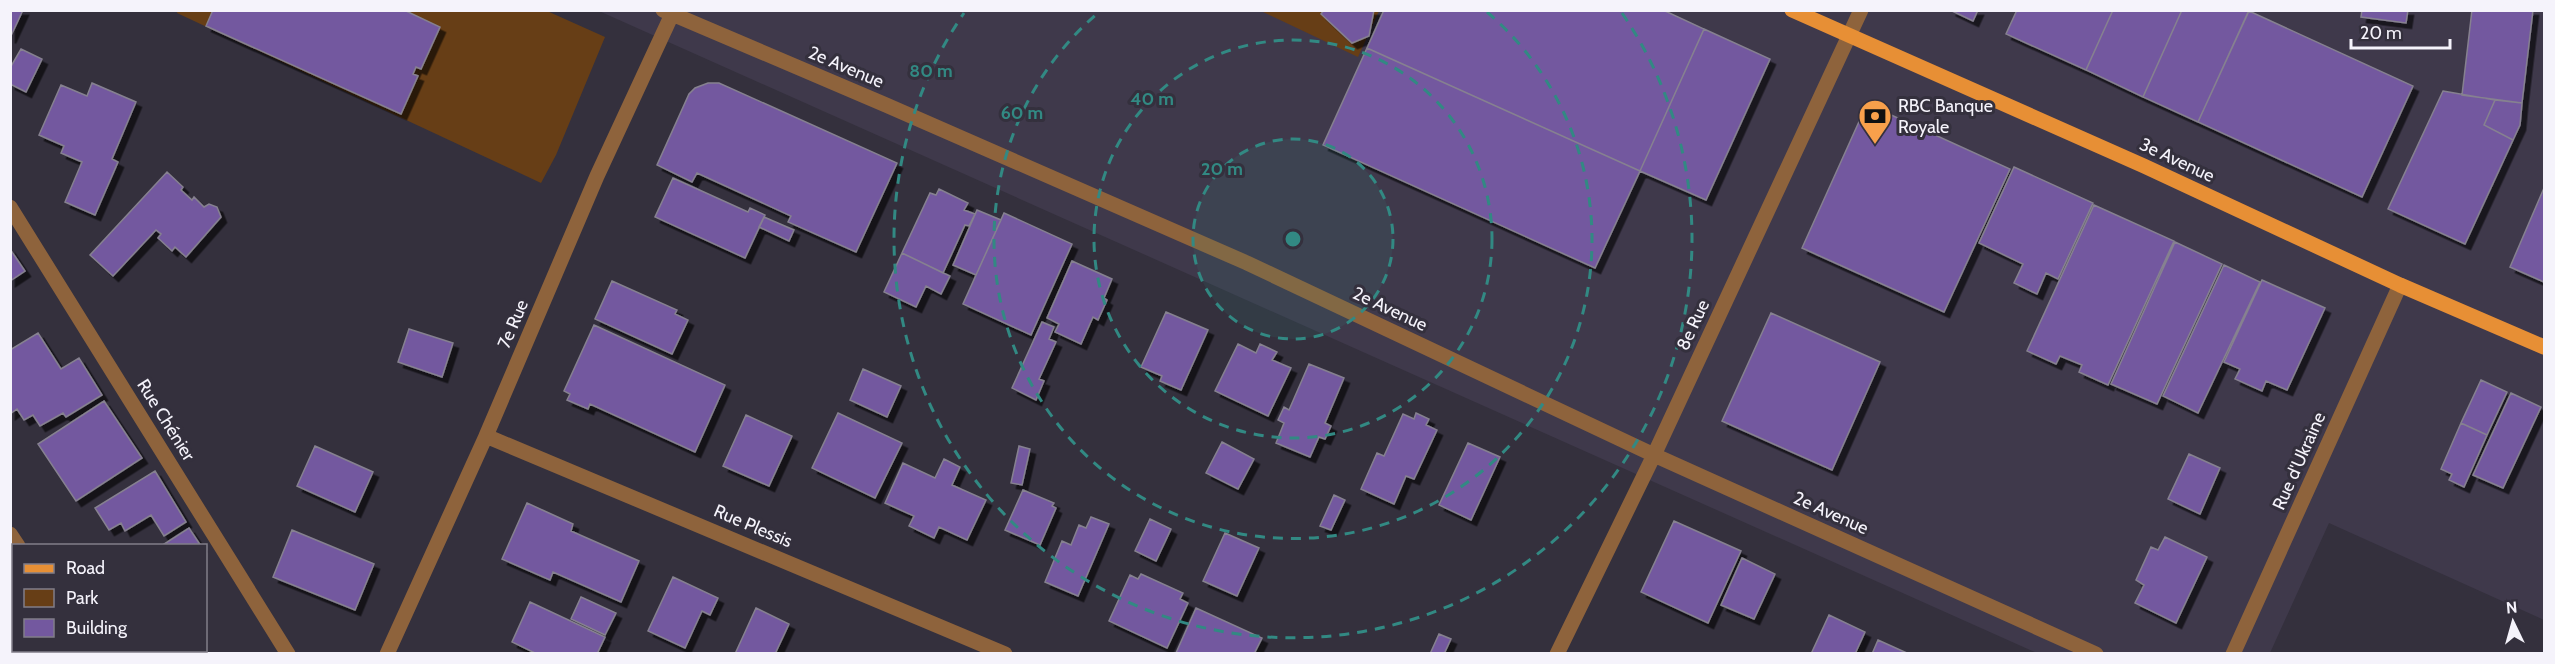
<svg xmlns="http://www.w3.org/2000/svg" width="2555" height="664" font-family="Cabin,sans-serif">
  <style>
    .built { fill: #3f394b }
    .green { fill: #673e16 }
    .building { fill: #73589f; stroke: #868190; stroke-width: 1.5; filter: url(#shadow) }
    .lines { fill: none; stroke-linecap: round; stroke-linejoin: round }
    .minor { stroke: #8e633c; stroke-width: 15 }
    .major { stroke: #e78f35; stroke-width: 15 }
    .ring { fill: none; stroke: #328983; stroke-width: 3; stroke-dasharray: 10 8 }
    .labels { text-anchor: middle; stroke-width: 6; stroke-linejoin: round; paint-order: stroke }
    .street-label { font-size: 18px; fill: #f5f3fb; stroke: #34303d }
    .poi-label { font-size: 18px; fill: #f5f3fb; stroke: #34303d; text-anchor: start }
    .centre { fill: #328983; stroke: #34303d; stroke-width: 3 }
    .ring-label { font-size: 18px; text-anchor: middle; font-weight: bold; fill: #328983; stroke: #34303d; stroke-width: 6; stroke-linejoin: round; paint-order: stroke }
  </style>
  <defs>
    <filter id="shadow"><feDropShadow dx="5.5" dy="5.5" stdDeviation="0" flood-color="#0009"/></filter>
  </defs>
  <rect width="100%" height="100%" fill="#34303d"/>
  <path class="built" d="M599,11H2544V620L2329,523L2270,653H2037Z"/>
  <path class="green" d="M178,10L547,11L605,37L556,155L541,183L177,13Z
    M1261,11H1379L1358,57Z"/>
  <path class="building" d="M10,10H23L10,38Z
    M213,10H404L440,27L421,69L416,67L413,74L418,76L401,114L206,26Z
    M1324,10H1374L1369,36L1352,43L1321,14Z
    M1384,10H1663L1704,29L1640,171L1367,48Z
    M1950,10H1978L1973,21Z
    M2017,10H2113L2086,70L2006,34Z
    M2113,10H2182L2143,97L2086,70Z
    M2182,10H2249L2198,122L2143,97Z
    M2362,10H2408L2406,23L2361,17Z
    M2472,10H2533L2522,103L2462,95Z
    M2249,11L2413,86L2362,197L2198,122Z
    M1704,29L1770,59L1706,200L1640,171Z
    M1367,48L1640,171L1595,268L1323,145Z
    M21,49L42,59L26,92L10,84V68Z
    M92,83L136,102L112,159L118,162L95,215L65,202L82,162L61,153L64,146L39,135L61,85L87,96Z
    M708,83H719L897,163L856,252L788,222L791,216L697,173L692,182L657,165L689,94L695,88Z
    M2443,91L2495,100L2484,125L2513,140L2465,244L2388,209Z
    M2495,100L2522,103L2520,125L2513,140L2484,125Z
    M1867,104L2010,169L1944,312L1802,248Z
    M2014,167L2093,203L2058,279L2046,273L2037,294L2014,283L2023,264L1979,243Z
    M167,172L183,187L181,190L192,200L194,197L204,207L209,204L217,207L221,217L186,257L175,247L172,251L158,238L161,234L156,230L113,276L90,255Z
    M673,178L748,212L750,208L765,215L745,258L655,217Z
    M2544,188V282L2510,267Z
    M939,189L968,203L964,210L975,214L969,226L965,225L943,273L902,253L930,193L936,195Z
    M2094,205L2174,241L2108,385L2079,372L2082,365L2060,356L2056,364L2027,351Z
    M977,210L1001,220L976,275L953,265Z
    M1004,213L1072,244L1031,335L963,304Z
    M764,217L794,230L789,241L759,227Z
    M2175,242L2222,264L2157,404L2111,384Z
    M10,249L25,271L10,281Z
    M902,253L950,276L941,294L926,286L916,307L884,292Z
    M1072,261L1112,279L1104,298L1107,300L1098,320L1093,317L1081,344L1055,332L1059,324L1047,318Z
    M2224,265L2260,282L2198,413L2163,396Z
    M2262,280L2325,308L2287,390L2266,381L2262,391L2235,379L2240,369L2224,362Z
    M612,281L677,310L675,314L688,320L672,354L595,319Z
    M1166,312L1208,330L1181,390L1160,381L1162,376L1141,367Z
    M1771,313L1880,362L1832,470L1722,421Z
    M1042,322L1054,327L1049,339L1056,342L1039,379L1044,381L1036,400L1012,388Z
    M594,325L725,385L695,452L590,404L588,409L567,400L570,394L564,391Z
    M409,329L453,343L442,377L398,362Z
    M38,333L61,369L79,358L102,395L66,417L63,413L40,426L33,415L24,420L17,409L10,414V350Z
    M1238,344L1256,353L1260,344L1277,352L1272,360L1291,368L1268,416L1215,391Z
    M1309,364L1344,378L1325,423L1331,426L1325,439L1319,437L1310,457L1276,443L1284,423L1278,420L1284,407L1289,410Z
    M863,369L901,386L887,417L850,400Z
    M2481,380L2507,392L2487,435L2461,423Z
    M2511,393L2541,407L2503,488L2473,475Z
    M104,401L142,458L76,501L38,444Z
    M838,413L902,443L875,498L812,468Z
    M1416,413L1429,419L1426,425L1437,430L1414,479L1406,476L1394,504L1361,489L1377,453L1384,456L1403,414L1414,419Z
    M746,415L792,436L769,486L723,466Z
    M2461,423L2487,435L2464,487L2449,480L2452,474L2441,469Z
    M1222,442L1254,459L1238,489L1206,473Z
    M1468,443L1500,457L1471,520L1439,505Z
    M315,446L373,472L355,512L297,486Z
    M1019,446L1030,449L1022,485L1011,483Z
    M2189,454L2220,468L2200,514L2168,499Z
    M944,459L960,467L952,485L986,500L967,540L939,527L934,538L909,526L914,516L885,503L903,463L935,478Z
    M155,471L186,522L164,536L151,515L125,531L121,523L109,530L95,508Z
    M1023,490L1054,503L1052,506L1056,508L1040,545L1005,530Z
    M1334,495L1345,500L1331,530L1320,526Z
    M527,503L573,524L571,531L639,561L621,602L553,572L550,580L502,559Z
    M1091,517L1109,524L1078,596L1045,582L1062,541L1071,545L1079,525L1086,528Z
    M1150,519L1171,529L1156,561L1135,551Z
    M1674,521L1741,551L1708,623L1641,592Z
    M189,528L201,546H161Z
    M292,530L374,564L355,610L273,577Z
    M1225,533L1259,548L1237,596L1203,581Z
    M2165,537L2207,557L2176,623L2135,603L2144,585L2136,580L2151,547L2158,550Z
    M1742,558L1775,574L1754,619L1721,605Z
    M1141,574L1183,593L1180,599L1188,603L1167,648L1109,621L1130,575L1138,579Z
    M673,577L718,598L710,615L702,611L685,648L648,631Z
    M581,597L616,613L605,635L571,619Z
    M530,602L605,637L597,654H537L512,642Z
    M756,608L789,624L775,654H735Z
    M1196,608L1262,638L1254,654L1176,653Z
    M1829,615L1865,632L1855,654H1811Z
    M1439,634L1451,639L1444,654H1430Z
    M1878,640L1909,654H1872Z"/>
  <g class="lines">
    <path class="minor" d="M663,10L886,105L1247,263L1654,455L2096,654
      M10,207L288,654
      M486,436L1005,654
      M10,534L18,546
      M86,650L88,654
      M387,654L486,436L597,176L674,10
      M1557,654L1654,455L1861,10
      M2233,654L2400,285"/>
    <path class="major" d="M1792,10L2144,166L2400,285L2544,347"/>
  </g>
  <circle cx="1293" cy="239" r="100" fill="#328983" fill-opacity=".12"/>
  <g class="ring">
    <circle cx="1293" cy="239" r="100"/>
    <circle cx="1293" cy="239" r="199"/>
    <path d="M1487 12A299 299 0 1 1 1099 12"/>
    <path d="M1622 13A399 399 0 1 1 964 13"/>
  </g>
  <defs>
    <symbol id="bank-pin" viewBox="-11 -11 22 30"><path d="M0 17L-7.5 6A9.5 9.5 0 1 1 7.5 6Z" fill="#f8a04b" stroke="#34303d"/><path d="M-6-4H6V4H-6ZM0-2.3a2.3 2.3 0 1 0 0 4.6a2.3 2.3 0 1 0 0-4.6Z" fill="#111"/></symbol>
  </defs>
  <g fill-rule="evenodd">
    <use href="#bank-pin" x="1856" y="97" width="38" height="52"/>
  </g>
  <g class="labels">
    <g class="street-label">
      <text transform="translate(846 67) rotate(23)" y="6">2e Avenue</text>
      <text transform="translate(2177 160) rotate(25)" y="6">3e Avenue</text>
      <text transform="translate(1390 309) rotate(25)" y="6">2e Avenue</text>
      <text transform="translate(513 324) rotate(-67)" y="6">7e Rue</text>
      <text transform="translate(1693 325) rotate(-65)" y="6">8e Rue</text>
      <text transform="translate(166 420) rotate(58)" y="6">Rue Chénier</text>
      <text transform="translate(2299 461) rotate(-66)" y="6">Rue d'Ukraine</text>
      <text transform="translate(1831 513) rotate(24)" y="6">2e Avenue</text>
      <text transform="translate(753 526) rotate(23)" y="6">Rue Plessis</text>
    </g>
    <g class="poi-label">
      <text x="1898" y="112">RBC Banque<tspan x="1898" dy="21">Royale</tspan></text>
    </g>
  </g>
  <circle cx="1293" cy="239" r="9" class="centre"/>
  <g class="ring-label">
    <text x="931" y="77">80 m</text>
    <text x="1152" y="105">40 m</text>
    <text x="1022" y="119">60 m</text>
    <text x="1222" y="175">20 m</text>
  </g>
  <rect width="2555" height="664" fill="none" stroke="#f5f3fb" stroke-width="24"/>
  <rect x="12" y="544" width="195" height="108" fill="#34303d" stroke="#817e89" stroke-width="1.5"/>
  <rect x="24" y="564" width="30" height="9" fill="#e78f35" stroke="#817e89" stroke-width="1.5"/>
  <text x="66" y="574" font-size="18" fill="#f5f3fb">Road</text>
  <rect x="24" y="589" width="30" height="18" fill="#673e16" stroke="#817e89" stroke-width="1.5"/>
  <text x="66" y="604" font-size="18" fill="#f5f3fb">Park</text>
  <rect x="24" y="619" width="30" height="18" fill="#73589f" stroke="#817e89" stroke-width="1.5"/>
  <text x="66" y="634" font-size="18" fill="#f5f3fb">Building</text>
  <g transform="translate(2513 622) rotate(355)" stroke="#34303d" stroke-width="4.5" paint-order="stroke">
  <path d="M0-4.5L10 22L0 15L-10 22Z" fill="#f5f3fb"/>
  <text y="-9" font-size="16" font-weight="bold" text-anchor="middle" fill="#f5f3fb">N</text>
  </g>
  <path d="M2351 39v9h99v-9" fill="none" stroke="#f5f3fb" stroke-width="3"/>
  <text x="2360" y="39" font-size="18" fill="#f5f3fb" stroke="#34303d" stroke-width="4.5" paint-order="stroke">20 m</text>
</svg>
